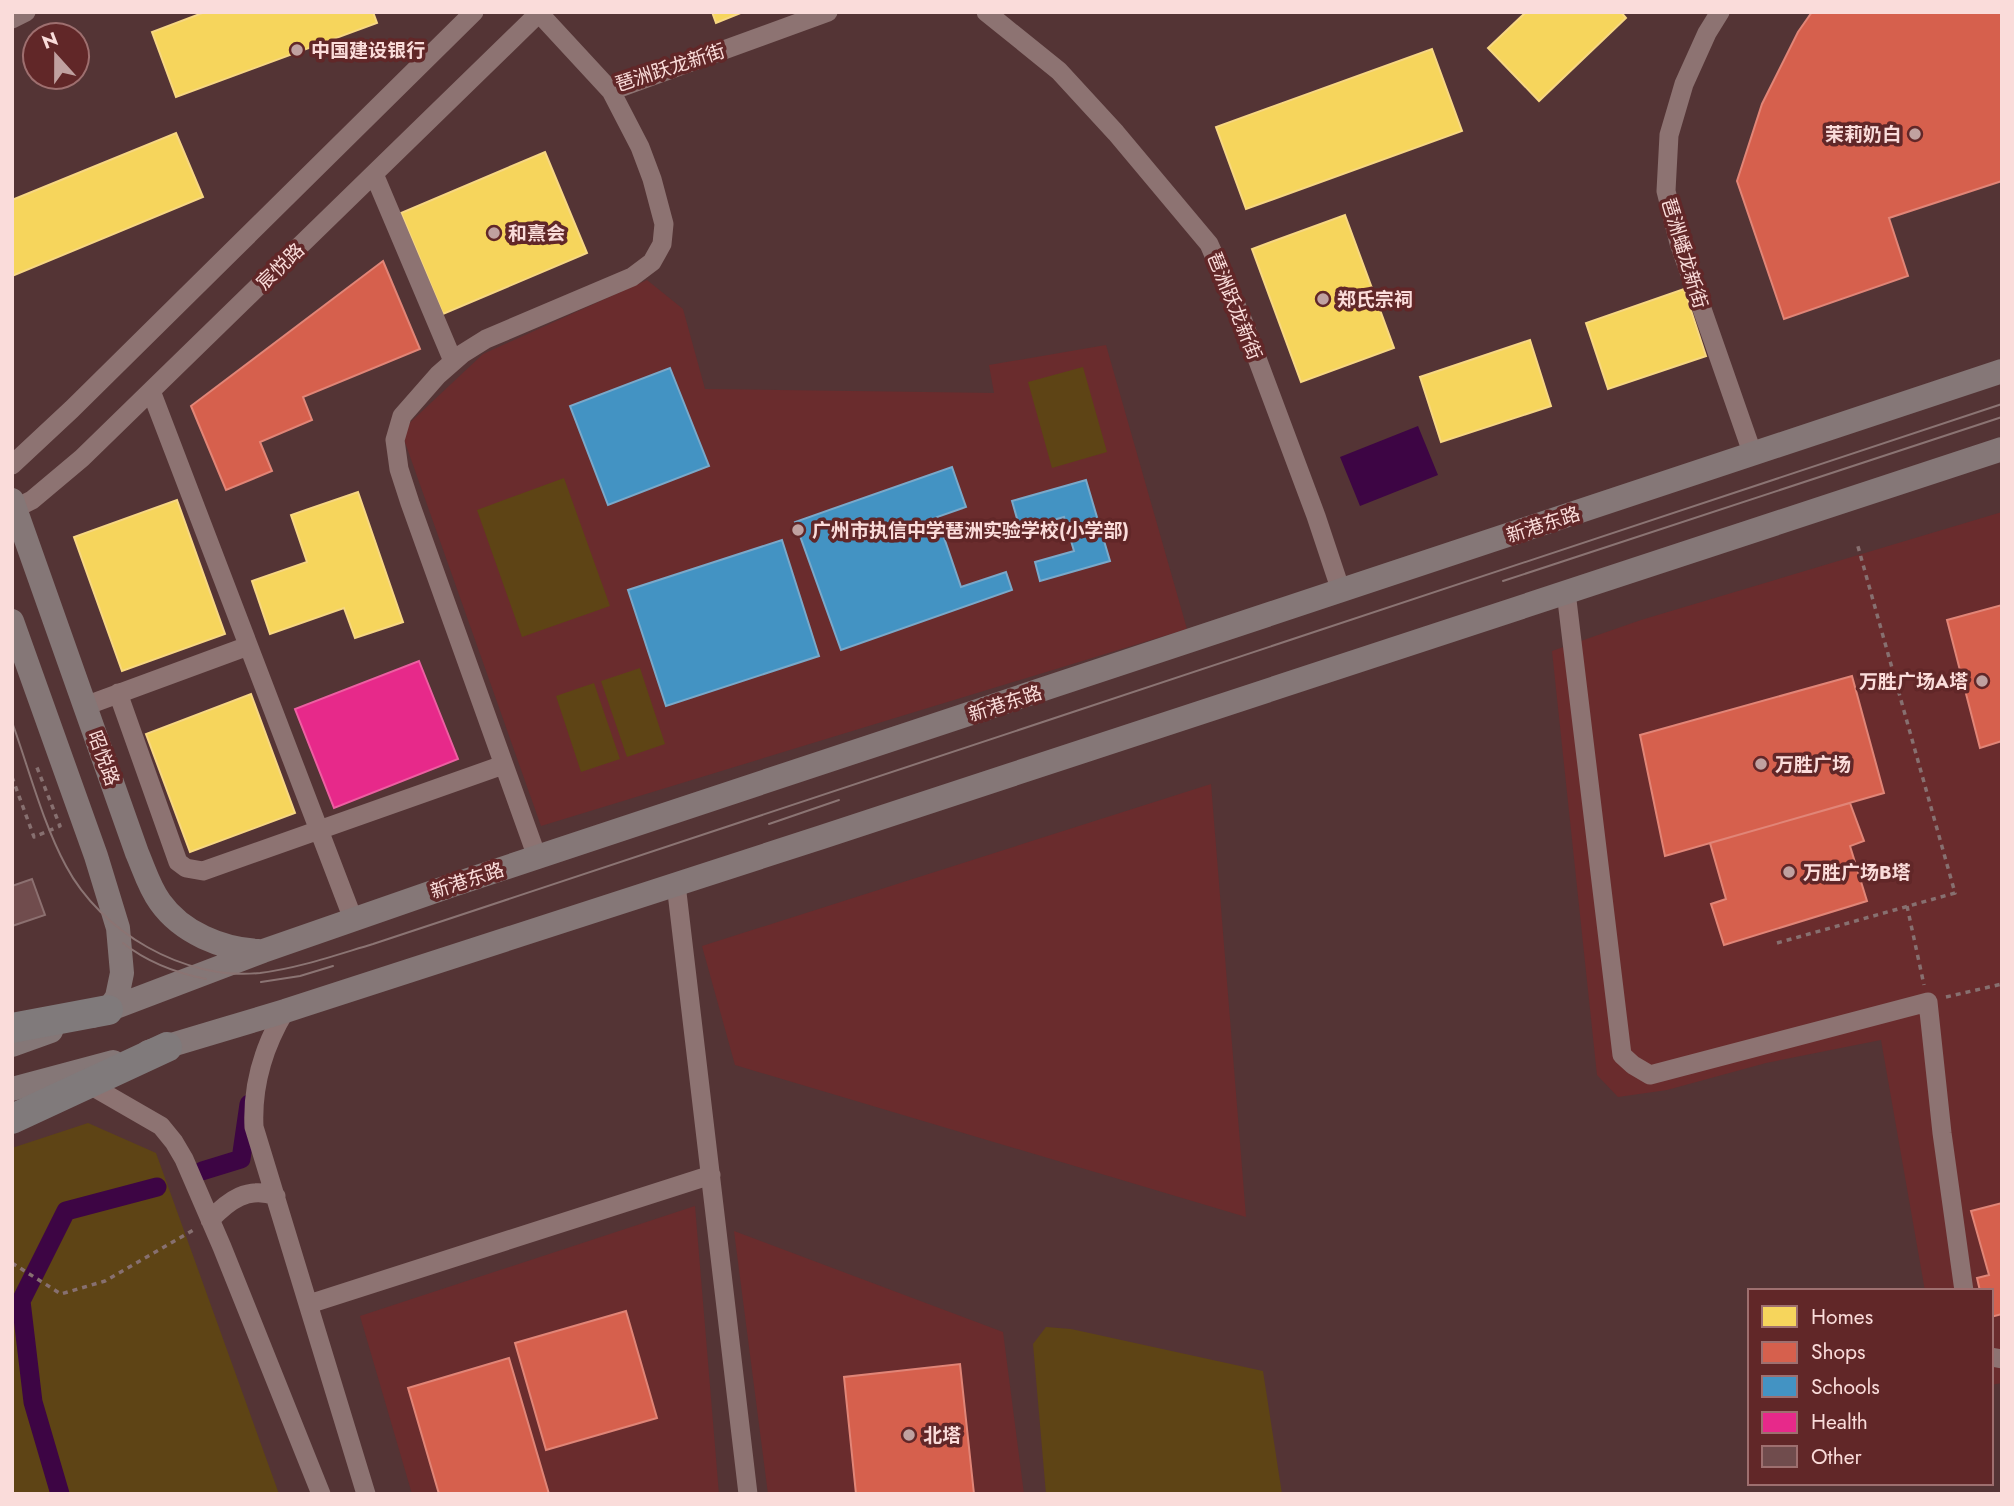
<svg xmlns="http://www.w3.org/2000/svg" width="2014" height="1506" font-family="Jost,'Noto Sans SC',sans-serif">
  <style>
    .built { fill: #6a2c2d }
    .green { fill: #5e4415 }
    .water { fill: #3d0544 }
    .homes { fill: #f6d55c; stroke: #f7d782; stroke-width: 2 }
    .shops { fill: #d6604d; stroke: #e18577; stroke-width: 2 }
    .schools { fill: #4393c3; stroke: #7aa9ca; stroke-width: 2 }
    .health { fill: #e7298a; stroke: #ed5fa2; stroke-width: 2 }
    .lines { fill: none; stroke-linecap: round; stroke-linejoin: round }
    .canal { stroke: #3d0544; stroke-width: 19 }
    .building { fill: #704c4d; stroke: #8c7070; stroke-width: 2 }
    .path { stroke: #877070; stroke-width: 3.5; stroke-dasharray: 5 5; stroke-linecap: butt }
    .minor { stroke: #8d7372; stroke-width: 19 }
    .major { stroke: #857777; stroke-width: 24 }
    .highway { stroke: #807a7b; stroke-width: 30 }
    .tram { stroke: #8b7473; stroke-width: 2 }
    .poi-dot { fill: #c0a1a0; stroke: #612728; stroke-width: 2.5 }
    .labels { text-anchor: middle; stroke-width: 7; stroke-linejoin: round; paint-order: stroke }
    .poi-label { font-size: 19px; font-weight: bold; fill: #fadcda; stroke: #612728; text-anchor: start }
    .street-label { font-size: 19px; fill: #fadcda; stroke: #612728 }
  </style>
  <rect width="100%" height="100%" fill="#543435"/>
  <path class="built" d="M647,280L683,309L705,389L994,393L989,365L1106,345L1187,629L541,826L401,431L483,354Z
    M2002,512V1383L1991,1385V1291H1925L1881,1040L1766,1063L1667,1090L1618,1097L1597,1075L1552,651L1641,620Z
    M1211,784L1246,1217L735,1065L702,946Z
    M695,1206L719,1494H412L360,1316Z
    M734,1231L1003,1332L1024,1494H768Z"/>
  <path class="green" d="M1083,367L1107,452L1052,468L1028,382Z
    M564,478L610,606L522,637L477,510Z
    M640,668L665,744L627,757L601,681Z
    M594,683L620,759L581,772L556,696Z
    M88,1123L156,1153L279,1494H12V1148Z
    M1046,1327L1071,1329L1263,1371L1282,1494H1046L1033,1344Z"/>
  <path class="water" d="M1418,426L1438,475L1360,506L1340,457Z"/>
  <path class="homes" d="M205,12H373L377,23L176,97L152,32Z
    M712,12H743L716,23Z
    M1526,12H1621L1626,18L1539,101L1488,48Z
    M1432,49L1462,131L1246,209L1216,127Z
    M176,133L203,197L12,276V200Z
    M545,152L587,253L443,314L401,213Z
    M1345,215L1394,348L1301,382L1252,249Z
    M1684,289L1706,356L1608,389L1586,323Z
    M1530,340L1551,406L1441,442L1420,377Z
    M358,492L403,622L355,638L344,608L270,634L252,581L307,562L291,515Z
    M177,500L225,634L122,671L74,537Z
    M251,694L295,813L190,852L146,734Z"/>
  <path class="shops" d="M1812,12H2002V181L1889,218L1908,276L1784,319L1737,181L1762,104L1798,32Z
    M383,261L420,349L303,397L312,420L260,442L272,471L226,490L191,406Z
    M2002,605V741L1980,748L1947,620Z
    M1852,676L1884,793L1665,856L1640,735Z
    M1850,803L1864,841L1850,846L1867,901L1724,945L1711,904L1726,899L1710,843Z
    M2002,1203V1314L1991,1317V1291H1980L1977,1278L1989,1275L1971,1211Z
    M626,1311L657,1418L546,1450L515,1343Z
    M509,1358L549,1494H439L408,1388Z
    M960,1364L974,1494H856L844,1377Z"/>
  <path class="schools" d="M670,368L709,466L608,505L570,406Z
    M952,467L966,507L937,517L961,587L1006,572L1012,590L841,650L795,522Z
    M1086,480L1110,561L1040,581L1035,562L1074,551L1064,517L1020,529L1012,501Z
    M782,540L819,656L666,706L628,590Z"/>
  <path class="health" d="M419,661L458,759L334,808L295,709Z"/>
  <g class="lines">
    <path class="canal" d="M202,1171L241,1159L249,1104
      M60,1494L33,1402L21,1301L66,1211L157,1187"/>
  </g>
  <path class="building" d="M32,879L45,915L12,926V886Z"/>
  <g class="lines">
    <path class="path" d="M12,777L34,837L60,826L36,765
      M1907,906L1924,985
      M1777,943L1955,893L1857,543
      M1946,997L2002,984
      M12,1263L61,1294L105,1281L195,1229"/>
    <path class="minor" d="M538,12L611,91L828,12
      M986,12L1059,71L1116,133L1209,244L1243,321L1316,516L1341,591
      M1720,12L1707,33L1684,84L1669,135L1666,191L1679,243L1753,455
      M12,19L26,12
      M374,174L453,361
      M151,391L353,919
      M12,465L72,409L474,12
      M12,510L32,500L82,458L540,12
      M1566,592L1622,1055L1633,1065L1650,1075L1928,1002L1942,1133L1964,1291
      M118,693L178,862L186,868L203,871L503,765
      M85,706L248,646
      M537,857L410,503L399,469L395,440L402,416L438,375L462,354L486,339L632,277L652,262L662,244L664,224L652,179L640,147L611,91
      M676,884L748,1494
      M285,1011C264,1046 252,1085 254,1127L366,1494
      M83,1081L161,1126L174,1142L184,1159L222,1247L321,1494
      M210,1220C229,1200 248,1186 276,1196
      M309,1304L711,1175
      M1991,1357L2002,1359"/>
    <path class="major" d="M12,500L137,853C144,869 149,887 160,902C182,933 222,949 258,951
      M12,621L96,856L118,928L122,973L117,997L108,1010
      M92,1016L263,951L450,886L2002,371
      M12,1045L51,1031
      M148,1052L285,1011L822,837L2002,449
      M12,1089L113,1062"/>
    <path class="highway" d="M12,1028L108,1010
      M12,1119L167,1047"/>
    <path class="tram" d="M1503,581L2002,417
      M12,722C29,769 42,821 66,866C101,932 184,981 260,973C299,968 336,955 373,944L2002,404
      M769,824L839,800
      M123,943C147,962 176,973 206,979
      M261,982L300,976L333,966"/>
  </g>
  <g class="poi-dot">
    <circle cx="297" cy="50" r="7"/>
    <circle cx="1915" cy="134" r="7"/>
    <circle cx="494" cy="233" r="7"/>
    <circle cx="1323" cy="299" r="7"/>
    <circle cx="798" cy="530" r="7"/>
    <circle cx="1982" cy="681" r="7"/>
    <circle cx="1761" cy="764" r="7"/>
    <circle cx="1789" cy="872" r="7"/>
    <circle cx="909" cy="1435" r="7"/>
  </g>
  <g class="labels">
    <g class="poi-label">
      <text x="311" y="57">中国建设银行</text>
      <text x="1901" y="141" text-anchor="end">茉莉奶白</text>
      <text x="508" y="240">和熹会</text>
      <text x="1337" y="306">郑氏宗祠</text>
      <text x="812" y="537">广州市执信中学琶洲实验学校(小学部)</text>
      <text x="1968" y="688" text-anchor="end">万胜广场A塔</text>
      <text x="1775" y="771">万胜广场</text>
      <text x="1803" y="879">万胜广场B塔</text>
      <text x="923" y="1442">北塔</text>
    </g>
    <g class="street-label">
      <text transform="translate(670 67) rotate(-18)" y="7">琶洲跃龙新街</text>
      <text transform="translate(1685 253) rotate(73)" y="7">琶洲蟠龙新街</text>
      <text transform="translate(280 266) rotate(-44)" y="7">宸悦路</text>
      <text transform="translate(1235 306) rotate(68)" y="7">琶洲跃龙新街</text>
      <text transform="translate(1543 524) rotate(-18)" y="7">新港东路</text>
      <text transform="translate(1005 703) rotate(-18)" y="7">新港东路</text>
      <text transform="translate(104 758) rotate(70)" y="7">昭悦路</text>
      <text transform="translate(467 880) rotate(-18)" y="7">新港东路</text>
    </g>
  </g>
  <rect width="2014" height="1506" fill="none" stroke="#fadcda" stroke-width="28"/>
  <rect x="1748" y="1289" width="245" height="196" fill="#612728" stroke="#9e6f6f" stroke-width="2"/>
  <rect x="1762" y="1306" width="35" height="21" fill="#f6d55c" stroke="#9e6f6f" stroke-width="2"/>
  <text x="1811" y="1324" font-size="21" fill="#fadcda">Homes</text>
  <rect x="1762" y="1342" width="35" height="21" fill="#d6604d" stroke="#9e6f6f" stroke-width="2"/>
  <text x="1811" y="1359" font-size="21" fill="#fadcda">Shops</text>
  <rect x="1762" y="1376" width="35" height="21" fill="#4393c3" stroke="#9e6f6f" stroke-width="2"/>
  <text x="1811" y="1394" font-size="21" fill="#fadcda">Schools</text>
  <rect x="1762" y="1412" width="35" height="21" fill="#e7298a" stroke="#9e6f6f" stroke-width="2"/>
  <text x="1811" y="1429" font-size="21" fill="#fadcda">Health</text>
  <rect x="1762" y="1446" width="35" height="21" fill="#704c4d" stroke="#9e6f6f" stroke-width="2"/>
  <text x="1811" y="1464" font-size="21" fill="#fadcda">Other</text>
  <g transform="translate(56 56) rotate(339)"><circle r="33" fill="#612728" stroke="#9e6f6f" stroke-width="2"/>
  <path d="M0-5L12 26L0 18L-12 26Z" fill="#c0a1a0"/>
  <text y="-10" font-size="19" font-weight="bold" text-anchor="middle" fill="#fadcda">N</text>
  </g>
</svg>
